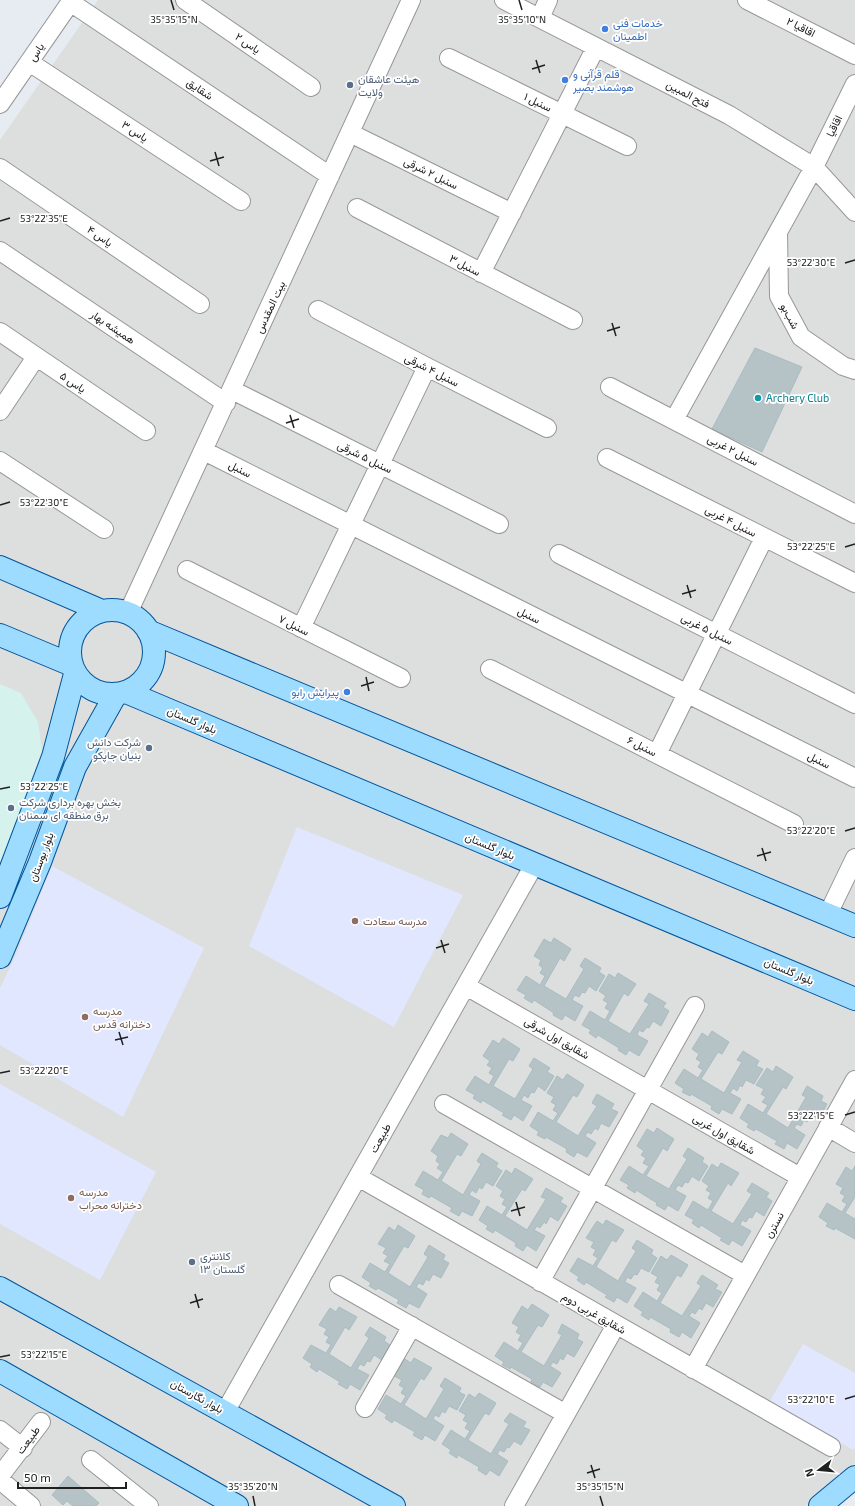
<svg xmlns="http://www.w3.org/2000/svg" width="855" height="1506" font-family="'Exo 2',Vazirmatn,sans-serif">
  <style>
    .residential { fill: #dddede }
    .commercial { fill: #d5f2ed }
    .education { fill: #e1e7ff }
    .building { fill: #b5c2c6; stroke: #a8bdc3 }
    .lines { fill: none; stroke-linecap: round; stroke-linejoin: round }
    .minor-casing { stroke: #979797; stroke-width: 20 }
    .major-casing { stroke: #00549c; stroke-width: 24 }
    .minor { stroke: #fff; stroke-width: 18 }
    .major { stroke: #9ddcff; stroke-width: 22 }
    .ticks { fill: none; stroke: #202020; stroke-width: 1.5 }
    .shop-dot { fill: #3f7fe0; stroke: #fff; stroke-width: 1.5 }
    .service-dot { fill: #5c6f8a; stroke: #fff; stroke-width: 1.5 }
    .culture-dot { fill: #0f9aa8; stroke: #fff; stroke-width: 1.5 }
    .education-dot { fill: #8d6e63; stroke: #fff; stroke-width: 1.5 }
    .labels { text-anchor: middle; stroke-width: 3.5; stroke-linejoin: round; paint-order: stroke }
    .shop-label { font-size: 11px; fill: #366cbe; stroke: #fff; text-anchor: start }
    .street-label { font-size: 11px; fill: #202020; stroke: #fff }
    .service-label { font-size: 11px; fill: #4e5e75; stroke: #fff; text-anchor: start }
    .culture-label { font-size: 11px; fill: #0d838f; stroke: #fff; text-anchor: start }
    .education-label { font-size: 11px; fill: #785e54; stroke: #fff; text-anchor: start }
    .ticks-label { font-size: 10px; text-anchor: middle; fill: #202020; stroke: #fff; stroke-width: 3.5; stroke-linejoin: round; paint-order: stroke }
  </style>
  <rect width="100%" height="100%" fill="#e6ecf1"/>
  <path class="residential" d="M98,0H855V1463L806,1506H0V140Z"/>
  <path class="commercial" d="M0,684L21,693L38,722L42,750L0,869Z"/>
  <path class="education" d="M297,827L463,895L394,1027L249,946Z
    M52,866L204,948L123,1117L0,1045V988L18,950Z
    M0,1084L156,1172L100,1280L0,1224Z
    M803,1344L855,1373V1448L853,1450L770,1401Z"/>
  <path class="building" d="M755,348L802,367L762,452L712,429Z
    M554,938L571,949L564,961L560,958L544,986L566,999L584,969L580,966L585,958L601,968L599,972L605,976L596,991L589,986L585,993L582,992L579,997L575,995L572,1000L583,1006L575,1021L565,1015L562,1020L553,1015L554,1013L534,1000L532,1003L524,998L526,995L517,990L526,976L540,985L545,976L540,973L543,968L539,965L541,960L534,956L544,939L551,943Z
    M618,973L636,984L628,996L624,993L608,1021L630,1034L649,1004L644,1001L649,993L666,1003L663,1007L669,1011L661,1026L653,1021L649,1028L647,1027L643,1032L639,1030L637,1035L648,1041L639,1056L629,1050L626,1055L618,1050L619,1048L598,1035L596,1038L589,1033L591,1030L582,1025L590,1011L605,1020L610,1011L605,1008L608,1003L603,1000L606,996L599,991L609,974L615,978Z
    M712,1031L729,1042L722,1054L718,1052L701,1079L724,1093L742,1062L737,1060L743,1051L759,1061L756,1066L763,1069L754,1084L746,1080L742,1087L740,1085L737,1091L733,1088L730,1093L741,1099L732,1114L722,1109L719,1114L711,1109L712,1106L691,1094L690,1096L682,1092L684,1089L675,1083L684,1069L698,1078L703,1070L698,1067L701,1062L696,1059L699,1054L692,1049L702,1033L708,1037Z
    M503,1038L520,1049L513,1061L509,1059L493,1086L515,1099L533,1069L529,1066L534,1058L550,1068L547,1072L554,1076L545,1091L538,1086L534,1093L531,1092L528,1098L524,1095L521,1100L532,1106L523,1121L514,1115L511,1120L502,1115L504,1113L482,1100L481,1103L473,1098L475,1095L466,1090L475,1076L489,1085L494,1076L489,1073L492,1068L487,1065L490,1061L483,1056L493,1040L499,1044Z
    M776,1066L793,1077L786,1089L783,1087L766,1114L788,1128L806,1097L802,1095L807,1086L823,1096L821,1101L827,1104L819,1119L811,1115L807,1122L804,1120L801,1126L797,1124L794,1128L805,1135L797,1149L787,1143L784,1149L775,1144L777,1141L756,1129L754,1131L747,1127L749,1124L740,1118L748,1104L763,1113L768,1105L762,1102L766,1097L761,1094L764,1089L756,1085L767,1068L773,1072Z
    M567,1074L584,1085L577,1097L573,1095L556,1122L578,1136L597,1106L592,1103L597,1094L614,1104L611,1109L618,1112L609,1127L601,1123L598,1130L595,1128L591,1134L588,1132L585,1136L596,1143L587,1157L577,1152L574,1157L566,1152L567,1149L546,1137L545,1139L537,1135L539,1132L530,1126L538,1112L553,1121L558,1113L553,1110L556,1105L551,1102L554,1097L547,1093L557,1076L563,1080Z
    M657,1128L674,1139L667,1151L663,1148L646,1176L669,1189L687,1159L683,1156L688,1148L704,1158L702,1162L708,1166L699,1181L692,1176L688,1183L685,1182L682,1187L678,1185L675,1190L686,1196L678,1211L668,1205L665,1210L656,1205L657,1203L636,1190L635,1193L627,1188L629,1185L620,1180L629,1166L643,1175L649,1166L643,1163L646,1158L641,1155L644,1151L637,1146L647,1129L654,1133Z
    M451,1133L468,1144L461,1156L457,1154L441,1181L463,1195L481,1164L477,1161L482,1153L498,1163L496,1167L502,1171L493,1186L486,1182L482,1189L479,1187L476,1193L472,1190L469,1195L480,1201L472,1216L462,1211L459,1216L450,1211L452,1208L431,1196L429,1198L422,1194L424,1190L415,1185L423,1171L438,1180L443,1172L437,1168L440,1164L436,1161L438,1156L431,1151L441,1135L448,1138Z
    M721,1163L739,1173L731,1186L728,1183L711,1211L733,1224L752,1194L747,1191L752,1183L769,1193L766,1197L772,1201L764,1216L756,1211L752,1218L749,1217L746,1222L742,1220L740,1225L751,1231L742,1246L732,1240L729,1245L720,1240L722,1238L701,1225L699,1228L692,1223L694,1220L685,1215L693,1201L708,1210L713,1201L708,1198L711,1193L706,1190L709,1186L702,1181L712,1164L718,1168Z
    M855,1166V1197L845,1213L855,1219V1239L835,1228L834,1230L826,1226L828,1223L819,1217L827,1203L842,1212L847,1204L842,1201L845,1196L840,1193L843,1188L836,1184L846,1167L852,1171Z
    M515,1168L533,1179L525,1191L522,1189L505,1216L527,1230L546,1199L541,1197L546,1188L563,1198L560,1202L567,1206L558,1221L550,1216L546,1224L544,1222L540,1228L537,1226L534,1230L545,1236L536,1251L527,1245L523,1251L515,1246L516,1243L495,1230L493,1233L486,1229L488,1226L479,1220L487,1206L502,1215L507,1207L502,1204L505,1199L500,1196L503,1191L496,1186L506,1170L512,1174Z
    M606,1220L624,1230L616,1242L612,1240L596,1267L618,1281L636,1251L632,1248L637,1240L653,1250L651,1254L657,1258L649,1272L641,1268L637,1275L634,1274L631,1279L627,1277L625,1282L636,1288L627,1303L617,1297L614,1302L605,1297L607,1295L586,1282L584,1285L577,1280L579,1277L570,1271L578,1258L593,1266L598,1258L593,1255L596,1250L591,1247L594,1242L586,1238L597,1221L603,1225Z
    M398,1225L415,1236L408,1248L404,1246L388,1273L410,1287L428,1257L424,1254L429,1245L445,1255L443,1260L449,1263L441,1278L433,1274L429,1281L426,1279L423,1285L419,1283L416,1287L427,1294L419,1308L409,1303L406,1308L397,1303L399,1300L378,1288L376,1290L369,1286L371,1283L362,1277L370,1263L385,1272L390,1264L384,1261L388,1256L383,1253L386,1248L378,1244L389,1227L395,1231Z
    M671,1255L688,1265L681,1277L677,1275L660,1303L682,1316L701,1286L697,1283L702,1275L718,1285L715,1289L722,1292L713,1307L706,1303L702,1310L699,1308L695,1314L692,1312L689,1316L700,1323L691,1338L682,1332L679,1337L670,1332L671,1329L650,1317L649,1320L641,1315L643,1312L634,1306L643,1292L657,1301L662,1293L657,1290L660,1285L655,1282L658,1277L651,1273L661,1256L667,1260Z
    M532,1304L549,1315L542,1327L538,1325L521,1352L544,1366L562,1335L558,1333L562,1324L579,1334L577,1339L583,1342L574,1357L567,1353L563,1360L560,1358L557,1364L553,1362L550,1366L561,1373L552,1387L543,1382L540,1387L531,1382L532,1379L511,1367L510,1369L502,1365L504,1362L495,1356L504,1342L518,1351L523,1343L518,1340L521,1335L516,1332L519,1327L512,1323L522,1306L528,1310Z
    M339,1307L357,1317L349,1330L345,1327L329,1354L351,1368L369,1338L365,1335L370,1327L386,1337L384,1341L390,1345L382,1360L374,1355L370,1362L367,1361L364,1366L360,1364L357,1369L369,1375L360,1390L350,1384L347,1389L338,1384L340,1382L319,1369L317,1372L310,1367L312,1364L303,1358L311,1345L326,1353L331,1345L326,1342L329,1337L324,1334L327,1329L319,1325L330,1308L336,1312Z
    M414,1358L432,1368L424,1380L421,1378L404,1405L426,1419L444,1389L440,1386L445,1378L461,1388L459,1392L465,1395L457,1410L449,1406L445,1413L442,1411L439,1417L435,1415L433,1419L444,1426L435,1441L425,1435L422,1440L413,1435L415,1432L394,1420L392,1423L385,1418L387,1415L378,1409L386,1395L401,1404L406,1396L401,1393L404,1388L399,1385L402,1380L394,1376L405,1359L411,1363Z
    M479,1393L496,1403L489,1415L485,1413L468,1440L491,1454L509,1424L504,1421L510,1413L526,1422L523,1427L530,1430L521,1445L514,1441L509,1448L507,1447L504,1452L500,1450L497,1454L508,1461L499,1476L490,1470L486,1475L478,1470L479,1467L458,1455L457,1458L449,1453L451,1450L442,1444L451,1430L465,1439L470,1431L465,1428L468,1423L463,1420L466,1415L459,1411L469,1394L475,1398Z
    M68,1476L99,1503L96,1506H73L67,1501L63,1505L52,1495Z"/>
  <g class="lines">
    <defs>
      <path id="minor" d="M185,0L311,87
        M504,0L729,115L814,167L855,212
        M747,0L855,55
        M70,2L330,176
        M540,18L548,0
        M449,58L627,146
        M29,62L241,201
        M0,104L72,0
        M350,133L512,213
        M0,168L200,304
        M357,208L573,320
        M778,232L779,296L801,337L843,366L855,370
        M0,251L226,403
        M481,273L596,47
        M318,310L427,367L547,428
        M0,332L146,431
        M610,387L855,514
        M232,390L499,524
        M0,411L36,357
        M674,420L814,167L855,84
        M204,451L855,778
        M607,458L855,583
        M0,461L104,529
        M559,554L855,704
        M187,570L401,678
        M128,613L411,0
        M301,628L427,367
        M490,669L794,824
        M657,754L764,538
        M828,914L855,858
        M466,986L800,1177
        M444,1104L745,1275
        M828,1127L855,1143
        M358,1177L831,1447
        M540,1282L695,1006
        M339,1285L566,1414
        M693,1369L855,1080
        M365,1408L412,1326
        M225,1412L534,865
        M0,1430L23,1448
        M91,1460L149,1506
        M0,1476L41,1422
        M0,1480L31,1506
        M514,1506L616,1325"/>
      <path id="major" d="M0,567L102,611
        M70 652a42 42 0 1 1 84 0a42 42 0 1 1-84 0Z
        M148,631L855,926
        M0,635L72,665
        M126,692L855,999
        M0,897L53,757L75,674
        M0,957L40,862L75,767L116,694
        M0,1288L394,1506
        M0,1371L237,1506
        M820,1506L855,1477"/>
    </defs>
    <use href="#minor" class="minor-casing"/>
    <use href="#major" class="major-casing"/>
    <use href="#minor" class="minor"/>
    <use href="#major" class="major"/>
  </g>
  <path class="ticks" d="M171,0L174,10M519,0L522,10M536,60L540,73M532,69L545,65M215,152L219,166M210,161L224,157M0,221L10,218M845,263L855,260M612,323L616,336M607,331L620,327M290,415L294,428M286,423L299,419M0,505L10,502M845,547L855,544M687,585L691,598M682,594L696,590M366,677L369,691M361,686L374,682M0,789L10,787M845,831L855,828M762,848L766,861M757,856L771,852M441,940L445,953M436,948L449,944M119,1032L123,1045M115,1040L128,1037M0,1073L10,1071M845,1115L855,1112M516,1202L520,1216M511,1211L525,1207M195,1294L199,1308M190,1303L203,1299M0,1357L10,1355M845,1399L855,1396M591,1465L595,1478M587,1473L600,1469M253,1496L255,1506M600,1496L603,1506"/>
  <g class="shop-dot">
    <circle cx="605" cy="29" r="4"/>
    <circle cx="565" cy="80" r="4"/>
    <circle cx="347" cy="692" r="4"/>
  </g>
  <g class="service-dot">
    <circle cx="350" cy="85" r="4"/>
    <circle cx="149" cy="748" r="4"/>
    <circle cx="11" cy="808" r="4"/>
    <circle cx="192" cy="1262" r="4"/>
  </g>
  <circle class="culture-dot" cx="758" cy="398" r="4"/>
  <g class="education-dot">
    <circle cx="355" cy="921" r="4"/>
    <circle cx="85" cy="1017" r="4"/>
    <circle cx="71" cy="1198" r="4"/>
  </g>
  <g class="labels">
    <g class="shop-label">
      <text x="613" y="27">خدمات فنی<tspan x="613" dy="13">اطمینان</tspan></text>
      <text x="573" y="78">قلم قرآنی و<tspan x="573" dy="13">هوشمند بصیر</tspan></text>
      <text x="339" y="696" text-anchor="end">پیرایش رابو</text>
    </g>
    <g class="street-label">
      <text transform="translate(801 27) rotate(27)" y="4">اقاقیا ۲</text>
      <text transform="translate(248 43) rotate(34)" y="4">یاس ۲</text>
      <text transform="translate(36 52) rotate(-56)" y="4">یاس</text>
      <text transform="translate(200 89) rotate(34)" y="4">شقایق</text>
      <text transform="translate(688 94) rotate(27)" y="4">فتح المبین</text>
      <text transform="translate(538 102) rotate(26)" y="4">سنبل ۱</text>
      <text transform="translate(834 126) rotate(-64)" y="4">اقاقیا</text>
      <text transform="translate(135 131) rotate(33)" y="4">یاس ۳</text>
      <text transform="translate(431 173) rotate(26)" y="4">سنبل ۲ شرقی</text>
      <text transform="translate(100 236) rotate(34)" y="4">یاس ۴</text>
      <text transform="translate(465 265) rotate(28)" y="4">سنبل ۳</text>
      <text transform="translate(270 307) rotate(-65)" y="4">بیت المقدس</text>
      <text transform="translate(790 316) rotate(62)" y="4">شب‌بو</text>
      <text transform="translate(113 327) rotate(34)" y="4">همیشه بهار</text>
      <text transform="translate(432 370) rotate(27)" y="4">سنبل ۴ شرقی</text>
      <text transform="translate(73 382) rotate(34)" y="4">یاس ۵</text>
      <text transform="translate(733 450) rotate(27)" y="4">سنبل ۲ غربی</text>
      <text transform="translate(365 457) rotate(26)" y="4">سنبل ۵ شرقی</text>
      <text transform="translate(240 469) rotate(27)" y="4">سنبل</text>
      <text transform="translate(731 521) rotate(27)" y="4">سنبل ۴ غربی</text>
      <text transform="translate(529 615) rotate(27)" y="4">سنبل</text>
      <text transform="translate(294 625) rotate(27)" y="4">سنبل ۷</text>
      <text transform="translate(707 629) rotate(27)" y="4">سنبل ۵ غربی</text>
      <text transform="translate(192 720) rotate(23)" y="4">بلوار گلستان</text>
      <text transform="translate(642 746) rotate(27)" y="4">سنبل ۶</text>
      <text transform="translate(819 760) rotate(27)" y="4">سنبل</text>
      <text transform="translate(490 846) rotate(23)" y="4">بلوار گلستان</text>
      <text transform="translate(41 857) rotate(-69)" y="4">بلوار بوستان</text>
      <text transform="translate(789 971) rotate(23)" y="4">بلوار گلستان</text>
      <text transform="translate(557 1038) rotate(30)" y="4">شقایق اول شرقی</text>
      <text transform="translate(724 1134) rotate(30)" y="4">شقایق اول غربی</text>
      <text transform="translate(380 1138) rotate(-61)" y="4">طبیعت</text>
      <text transform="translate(774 1225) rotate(-61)" y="4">نسترن</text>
      <text transform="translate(594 1313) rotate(30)" y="4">شقایق غربی دوم</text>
      <text transform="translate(197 1396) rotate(29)" y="4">بلوار نگارستان</text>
      <text transform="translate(28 1440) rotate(-53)" y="4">طبیعت</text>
    </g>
    <g class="service-label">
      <text x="358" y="83">هیئت عاشقان<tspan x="358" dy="13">ولایت</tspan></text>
      <text x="141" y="746" text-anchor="end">شرکت دانش<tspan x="141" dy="13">بنیان جاپکو</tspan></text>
      <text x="19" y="806">بخش بهره برداری شرکت<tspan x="19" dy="13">برق منطقه ای سمنان</tspan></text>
      <text x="200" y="1260">کلانتری<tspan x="200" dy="13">۱۳ گلستان</tspan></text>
    </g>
    <g class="culture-label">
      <text x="766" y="402">Archery Club</text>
    </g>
    <g class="education-label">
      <text x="363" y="925">مدرسه سعادت</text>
      <text x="93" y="1015">مدرسه<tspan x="93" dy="13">دخترانه قدس</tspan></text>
      <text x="79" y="1196">مدرسه<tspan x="79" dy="13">دخترانه محراب</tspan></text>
    </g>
  </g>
  <g class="ticks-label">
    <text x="174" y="23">35°35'15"N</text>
    <text x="522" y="23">35°35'10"N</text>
    <text x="44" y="222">53°22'35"E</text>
    <text x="811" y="266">53°22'30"E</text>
    <text x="44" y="506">53°22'30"E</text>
    <text x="811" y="550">53°22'25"E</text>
    <text x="44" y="790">53°22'25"E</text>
    <text x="811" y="834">53°22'20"E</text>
    <text x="44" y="1074">53°22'20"E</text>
    <text x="811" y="1119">53°22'15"E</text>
    <text x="44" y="1358">53°22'15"E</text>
    <text x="811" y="1403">53°22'10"E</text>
    <text x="253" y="1490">35°35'20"N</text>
    <text x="600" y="1490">35°35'15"N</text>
  </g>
  <g transform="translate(819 1470) rotate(254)" stroke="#ffffff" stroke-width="3" paint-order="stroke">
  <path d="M0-3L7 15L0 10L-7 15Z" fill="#202020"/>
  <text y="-6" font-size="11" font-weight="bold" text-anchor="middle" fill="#202020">N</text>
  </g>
  <path d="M18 1482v6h108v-6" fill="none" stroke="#202020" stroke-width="2"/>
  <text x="24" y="1482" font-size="12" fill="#202020" stroke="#ffffff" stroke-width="3" paint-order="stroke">50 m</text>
</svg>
